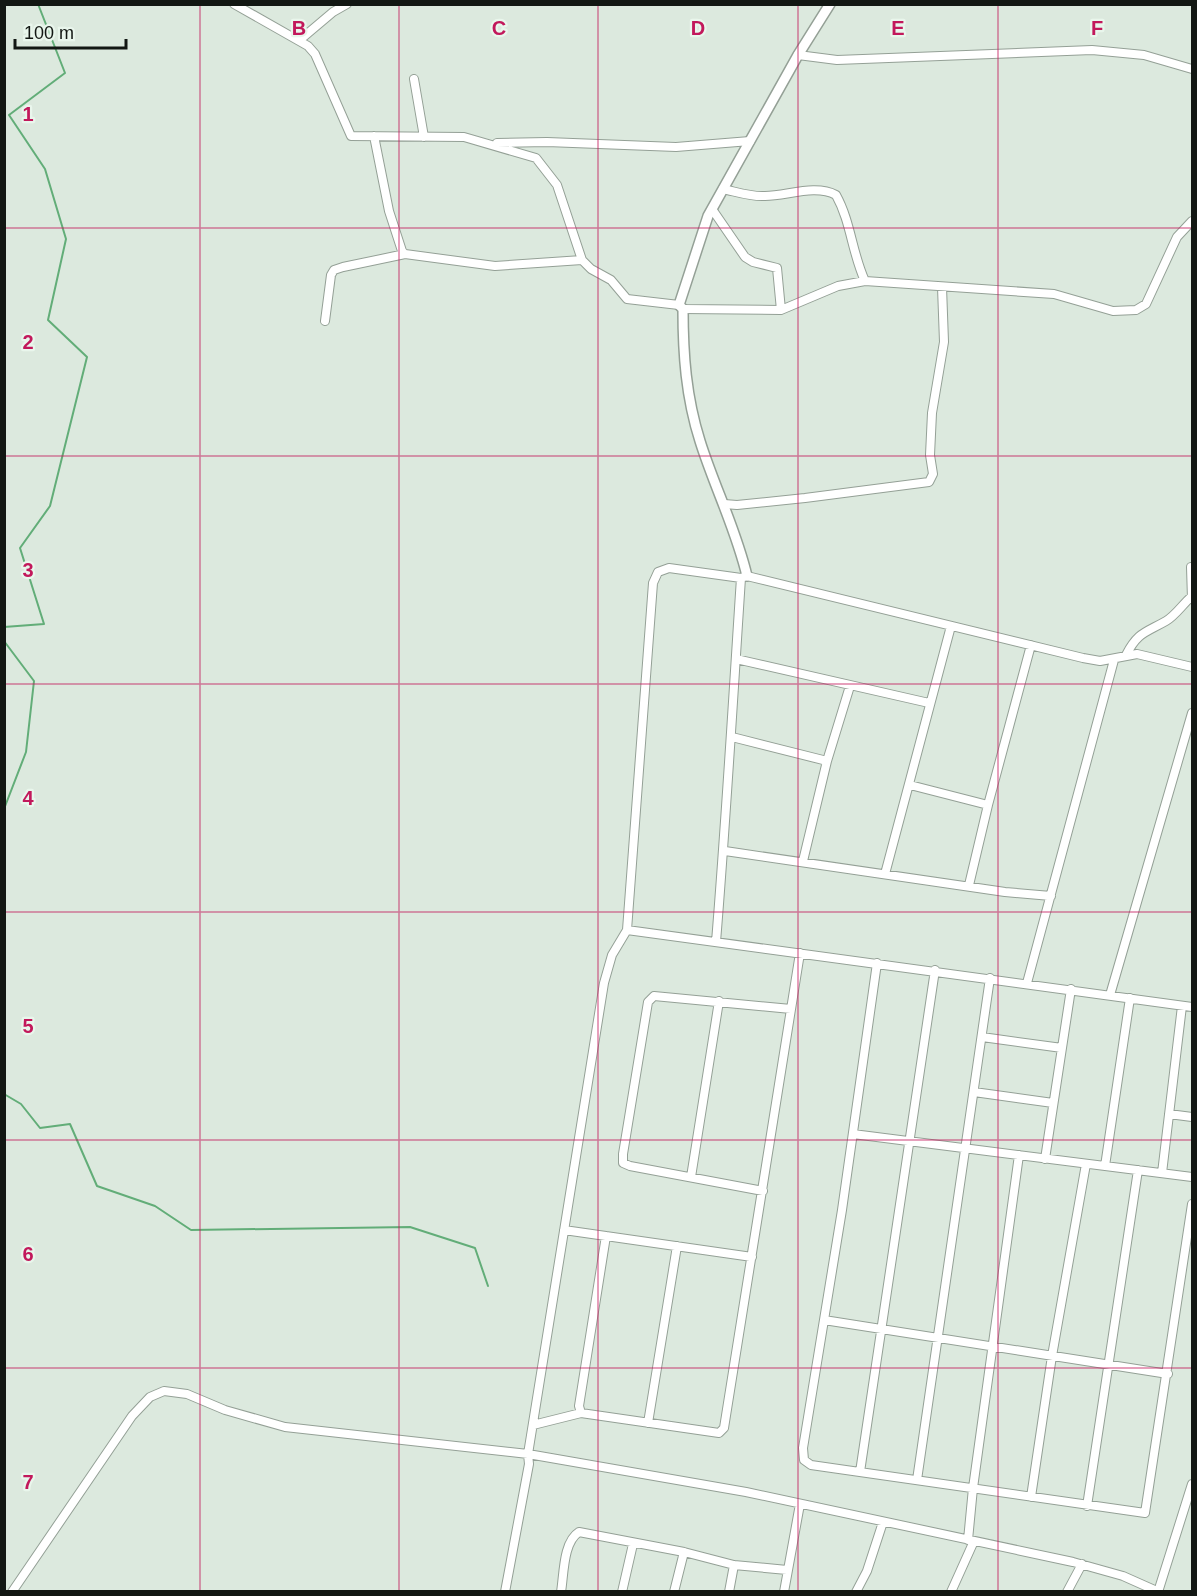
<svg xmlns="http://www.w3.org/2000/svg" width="1197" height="1596" font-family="Helvetica,sans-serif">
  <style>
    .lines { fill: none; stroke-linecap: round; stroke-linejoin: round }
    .stream { stroke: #62ad78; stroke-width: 2 }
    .minor-casing { stroke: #94a096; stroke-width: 10 }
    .tertiary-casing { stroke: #94a096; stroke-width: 12 }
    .minor { stroke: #fff; stroke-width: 8 }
    .tertiary { stroke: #fff; stroke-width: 9 }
    .grid { fill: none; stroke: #c2185b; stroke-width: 1.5; stroke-opacity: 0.55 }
    .grid-label { font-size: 20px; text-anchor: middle; font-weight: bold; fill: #c2185b; stroke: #e9f6ec; stroke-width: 4.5; stroke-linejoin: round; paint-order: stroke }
  </style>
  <rect width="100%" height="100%" fill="#dce9de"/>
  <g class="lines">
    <path class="stream" d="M4,627L44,624L20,548L50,506L87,357L48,320L66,239L45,169L9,115L65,73L38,4
      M4,641L34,681L26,752L4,809
      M4,1094L21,1104L40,1128L70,1124L97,1186L155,1206L191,1230L410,1227L475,1248L488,1286"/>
    <defs>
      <path id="minor" d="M234,4L308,46L315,54L351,136L464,137L536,158L557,185L582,260L591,269L611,280L627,299L679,305
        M301,39L333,12L347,4
        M798,55L837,60L1092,50L1144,55L1192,69
        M414,79L424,137
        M374,136L389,211L402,251L405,254
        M497,143L547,142L676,147L750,141
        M723,189C737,192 751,197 765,196C787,196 815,184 836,195C851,222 852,253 865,281
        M712,209L745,257L753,262L777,268L781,310
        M683,309L781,310L838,286L865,281L1054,294L1113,311L1136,310L1146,304L1177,237L1192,221
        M325,321L331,275L334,270L343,267L405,254L495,266L582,260
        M724,504L737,505L805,498L929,482L933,474L930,455L932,413L944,342L942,287
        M1191,567L1192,599
        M1126,655C1138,632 1145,633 1166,621C1175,616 1183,604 1191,597
        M736,659L929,703
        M732,737L827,761
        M910,785L988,805
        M725,851L1005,892L1051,896
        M803,861L827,761L850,686
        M885,874L951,626
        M969,885L988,805L1031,645
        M627,930L1192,1007
        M716,942C726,820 733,699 741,578
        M877,963L842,1210L803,1448L804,1460L811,1465L1145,1513L1192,1204
        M1027,983L1114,660
        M1110,995L1192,713
        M982,1037L1062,1048
        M974,1092L1053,1103
        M1169,1114L1192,1117
        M853,1134L1192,1177
        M1045,1159L1071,989
        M1105,1166L1130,998
        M1162,1173L1182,1006
        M691,1177L719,1001
        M763,1191L630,1166L623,1163V1154L648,1002L654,996L791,1009
        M564,1230L752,1257
        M606,1236L579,1406L581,1413L719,1433L724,1428L800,953
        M824,1320L1168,1374
        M648,1423L677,1246
        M533,1425L581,1413
        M860,1472L935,970
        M917,1480L990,978
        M1031,1497L1052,1356L1086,1164
        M1087,1506L1138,1170
        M968,1540L973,1488L1019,1155
        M12,1592L132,1416L150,1397L164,1391L187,1394L225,1410L285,1427L528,1454L529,1464L505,1592
        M561,1592C564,1574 563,1542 579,1532L684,1552L734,1565L787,1570
        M622,1592L633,1544
        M674,1592L684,1552
        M729,1592L734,1565
        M784,1592L800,1504
        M856,1592L867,1571L883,1522
        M951,1592L974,1541
        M1067,1592L1082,1564
        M1158,1592L1192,1484
        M1159,1592L1123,1576L1073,1562L746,1492L528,1454L604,983L612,955L627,930L653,583L658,572L669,568L741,578L747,576L1083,658L1100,661L1137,654L1192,667"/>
      <path id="tertiary" d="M747,576C736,529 714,486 700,441C686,397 683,354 683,309L679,305L708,216L798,55L830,4"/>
    </defs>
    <use href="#minor" class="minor-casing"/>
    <use href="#tertiary" class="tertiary-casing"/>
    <use href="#minor" class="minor"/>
    <use href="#tertiary" class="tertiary"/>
  </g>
  <path class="grid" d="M200,4V1592M399,4V1592M598,4V1592M798,4V1592M998,4V1592M4,228H1192M4,456H1192M4,684H1192M4,912H1192M4,1140H1192M4,1368H1192"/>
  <g class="grid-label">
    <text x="299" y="35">B</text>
    <text x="499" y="35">C</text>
    <text x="698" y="35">D</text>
    <text x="898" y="35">E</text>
    <text x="1097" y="35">F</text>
    <text x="28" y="121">1</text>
    <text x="28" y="349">2</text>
    <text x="28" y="577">3</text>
    <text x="28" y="805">4</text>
    <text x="28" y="1033">5</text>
    <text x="28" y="1261">6</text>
    <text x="28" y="1489">7</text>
  </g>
  <rect width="1197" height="1596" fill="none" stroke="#121713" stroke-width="12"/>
  <path d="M15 39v9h111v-9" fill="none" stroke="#121713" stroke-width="3"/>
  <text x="24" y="39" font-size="18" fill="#121713" stroke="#e9f6ec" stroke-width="4.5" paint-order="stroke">100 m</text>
</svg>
